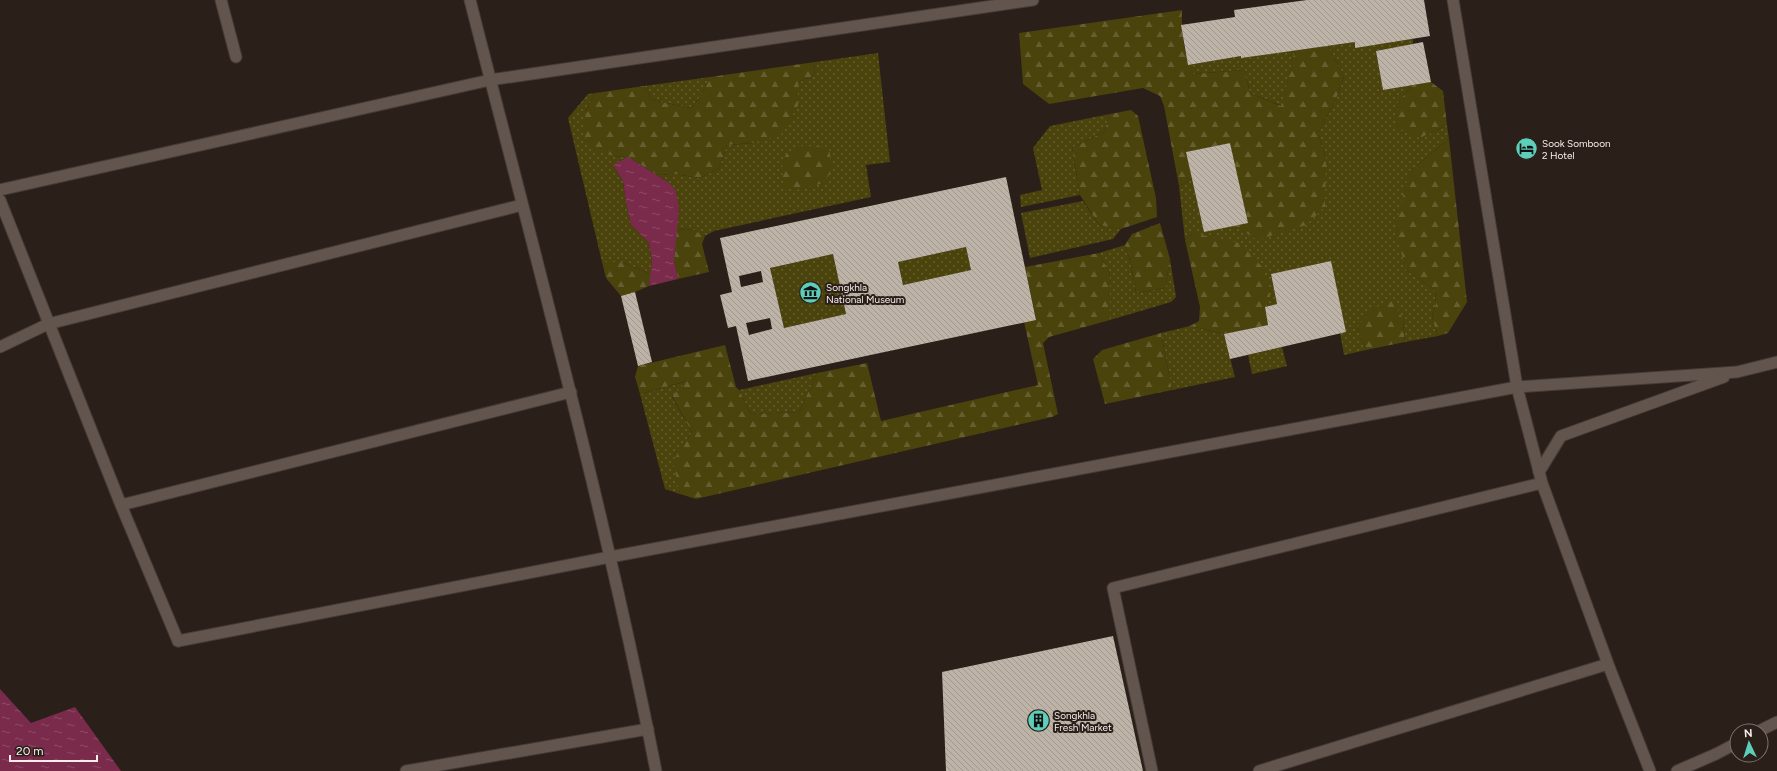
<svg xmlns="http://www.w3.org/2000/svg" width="1777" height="771" font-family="Figtree,sans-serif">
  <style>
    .grass { fill: url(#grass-dots) }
    .forest { fill: url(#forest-firs) }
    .water { fill: url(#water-ripples) }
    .building { fill: url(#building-back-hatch); fill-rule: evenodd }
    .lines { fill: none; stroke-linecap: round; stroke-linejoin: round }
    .service-casing { stroke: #453b37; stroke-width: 13 }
    .minor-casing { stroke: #453b37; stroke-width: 13 }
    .tertiary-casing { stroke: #453b37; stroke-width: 13 }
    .service { stroke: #62554e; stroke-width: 11 }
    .minor { stroke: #62554e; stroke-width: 11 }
    .tertiary { stroke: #62554e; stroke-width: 11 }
    .labels { text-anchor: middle; stroke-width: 4; stroke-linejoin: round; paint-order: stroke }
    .poi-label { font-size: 10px; fill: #f6eeea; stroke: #2a1f19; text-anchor: start }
  </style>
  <defs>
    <pattern id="grass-dots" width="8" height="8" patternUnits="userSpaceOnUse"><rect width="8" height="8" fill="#4a430c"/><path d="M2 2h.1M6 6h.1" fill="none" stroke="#655e30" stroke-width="1.8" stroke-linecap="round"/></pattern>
    <pattern id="forest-firs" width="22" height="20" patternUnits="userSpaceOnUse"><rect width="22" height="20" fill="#4a430c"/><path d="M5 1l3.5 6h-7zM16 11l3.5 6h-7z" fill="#655e30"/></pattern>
    <pattern id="water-ripples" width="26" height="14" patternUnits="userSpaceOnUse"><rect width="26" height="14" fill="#7a2b4c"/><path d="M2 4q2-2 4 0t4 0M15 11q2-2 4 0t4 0" fill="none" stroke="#8e4a66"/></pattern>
    <pattern id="building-back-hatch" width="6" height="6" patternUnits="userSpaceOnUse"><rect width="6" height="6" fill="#bdb3a6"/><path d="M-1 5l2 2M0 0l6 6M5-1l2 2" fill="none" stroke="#a0988e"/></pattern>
  </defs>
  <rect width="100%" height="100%" fill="#2a1f19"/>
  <path class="grass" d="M1413,38V44L1376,51L1383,90L1413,85L1398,102L1420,138L1447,125L1449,139L1409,172L1406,270L1423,281L1435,291L1436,303L1432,318L1438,336L1405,342L1403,320L1357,327L1366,350L1344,355L1340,333L1346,332L1330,262L1271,274L1277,304L1265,307L1193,233L1185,240L1179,186L1193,179L1204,232L1234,225L1326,159L1318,133L1336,99L1344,77L1328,46L1355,42V47Z
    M1295,50L1282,106L1250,93L1244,70L1193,74L1188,65L1241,56V58Z
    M878,53L890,162L866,165L871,197L714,231L705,236L694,230L676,229L679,209L668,182L657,175L674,174L700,178L719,168L727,145L753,143L798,106V82L814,76L815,62Z
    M710,77L701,96L691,108L652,100L644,86Z
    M595,93L586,111L614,156L628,157L613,165L623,181L626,203L631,225L649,243L652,261L651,274L621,262H602L568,118L588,94Z
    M1110,114L1104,132L1072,148L1080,195L1021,207L1020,195L1042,190L1033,148L1050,126Z
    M1083,201L1099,225L1121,229L1113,239L1030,258L1021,213Z
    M1125,245L1131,264L1136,293L1165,288L1170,259L1176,297L1171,302L1110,320V274L1099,253Z
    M966,247L971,270L903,285L898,262Z
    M833,254L846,314L784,328L770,268Z
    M1190,326L1224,334L1235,377L1172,390L1161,333Z
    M1282,347L1287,366L1252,374L1248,355Z
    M817,373L799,412L751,414L739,390Z
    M688,381L672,397L692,432L674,461L680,494L665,489L640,394Z"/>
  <path class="forest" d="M1182,10C1181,31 1184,55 1193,74L1244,70L1250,93L1281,106L1295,50L1328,46L1344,77L1336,99L1318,133L1326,159L1325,207L1306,225L1257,240L1234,225L1245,223L1230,143L1187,152L1193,179L1179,186L1164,106L1160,96L1143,88L1049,104L1023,84L1019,33Z
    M815,62L814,76L798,82V106L781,135L753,143L727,145L719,168L700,178L674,174L657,175L628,157L614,156L591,150L583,132L586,111L595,93L644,86L652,100L691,108L701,96L710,77Z
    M1431,82L1443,91L1447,125L1420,138L1396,127L1398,102L1413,85Z
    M1131,110L1138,116L1156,198L1157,217L1121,229L1099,225L1080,195L1072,148L1104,132L1110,114Z
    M1449,139L1467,302L1448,333L1438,336L1432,318L1436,303L1435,291L1423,281L1406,270L1395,229L1409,172Z
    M802,146L829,147L832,169L824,183L796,190L783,188L782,160L789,152Z
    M1160,223L1170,259L1165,288L1136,293L1131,264L1125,245L1132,234Z
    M676,229L694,230L705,236L702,244L709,272L678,279L674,260Z
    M1193,233L1240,243L1264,269L1270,297L1265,307L1268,325L1224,334L1190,326L1199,321L1200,307L1185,240Z
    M1099,253L1110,274V320L1049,337L1043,343L1058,414L1052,417L696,499L680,494L673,461L692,432L672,396L687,381L640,394L635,377L638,366L725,345L736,387L739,390L751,414L799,412L817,373L867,363L881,421L1038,385L1024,322L1036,319L1025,267Z
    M602,262H621L651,274L649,286L635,292L621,296L606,278Z
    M1393,299L1403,320L1405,342L1366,350L1357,327L1373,309Z
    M1161,333L1172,390L1105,404L1093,359L1102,350Z"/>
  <path class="water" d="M628,157L668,182L676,191L679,209L674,260L678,279L649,286L652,261L649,243L631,225L626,203L623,181L613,165Z
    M0,689L31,723L75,707L121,771H0Z"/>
  <path class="building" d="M1307,0H1424L1430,36L1355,48V42L1241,58V56L1188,65L1181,25L1235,17L1234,10Z
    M1423,42L1431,82L1383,90L1376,51Z
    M1230,143L1248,223L1204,232L1186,152Z
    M1006,177L1036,320L748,381L736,326L728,328L720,295L732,292L720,238ZM966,247L971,270L903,285L898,262ZM833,254L846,314L784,328L770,268ZM761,271L763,282L741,287L739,276ZM770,318L772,329L749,335L746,323Z
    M1331,261L1346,332L1230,359L1224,334L1268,325L1265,307L1277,304L1271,274Z
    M635,292L652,362L638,366L621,296Z
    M1113,636L1143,771H946L942,672Z"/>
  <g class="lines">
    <defs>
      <path id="service" d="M0,347L48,324"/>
      <path id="minor" d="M221,0L236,57
        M1453,0L1517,387L1542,483L1608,664L1650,771
        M0,190L490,80L1033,0
        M0,200L121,505L178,641
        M48,324L522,205
        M121,505L571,392
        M1759,731L1777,722
        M406,771L648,729
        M1152,771L1113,588L1542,483
        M1259,771L1608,664
        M1677,771L1716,754L1737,743"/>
      <path id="tertiary" d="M470,0C535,256 605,511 656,771
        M1539,472L1561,436L1724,377
        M178,641L610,557L1517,387L1737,372L1777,362"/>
    </defs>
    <use href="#service" class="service-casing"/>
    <use href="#minor" class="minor-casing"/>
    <use href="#tertiary" class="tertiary-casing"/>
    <use href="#service" class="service"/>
    <use href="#minor" class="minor"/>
    <use href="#tertiary" class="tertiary"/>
  </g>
  <defs>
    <symbol id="hotel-disc" viewBox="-11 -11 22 22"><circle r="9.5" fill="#5dceb9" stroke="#2a1f19"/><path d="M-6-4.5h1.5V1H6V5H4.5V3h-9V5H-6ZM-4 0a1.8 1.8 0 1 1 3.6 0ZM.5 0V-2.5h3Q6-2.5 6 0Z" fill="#111"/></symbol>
    <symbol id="museum-disc" viewBox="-11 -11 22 22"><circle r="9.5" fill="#5dceb9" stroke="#2a1f19"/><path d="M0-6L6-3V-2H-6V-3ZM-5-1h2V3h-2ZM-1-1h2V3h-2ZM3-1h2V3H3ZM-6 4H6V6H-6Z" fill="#111"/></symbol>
    <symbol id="building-disc" viewBox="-11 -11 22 22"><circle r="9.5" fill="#5dceb9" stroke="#2a1f19"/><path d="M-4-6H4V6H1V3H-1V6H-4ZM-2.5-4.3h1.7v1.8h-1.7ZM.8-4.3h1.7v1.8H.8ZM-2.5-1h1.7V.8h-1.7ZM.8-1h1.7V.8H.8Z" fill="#111"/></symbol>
  </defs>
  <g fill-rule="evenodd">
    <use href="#hotel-disc" x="1514" y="136" width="25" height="25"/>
    <use href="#museum-disc" x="798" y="280" width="25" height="25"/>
    <use href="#building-disc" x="1026" y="708" width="25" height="25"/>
  </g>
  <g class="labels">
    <g class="poi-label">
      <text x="1542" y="147">Sook Somboon<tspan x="1542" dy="12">2 Hotel</tspan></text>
      <text x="826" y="291">Songkhla<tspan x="826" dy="12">National Museum</tspan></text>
      <text x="1054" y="719">Songkhla<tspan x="1054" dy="12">Fresh Market</tspan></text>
    </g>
  </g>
  <g transform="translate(1749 743) rotate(356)"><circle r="19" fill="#2a1f19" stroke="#7c726d"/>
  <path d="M0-3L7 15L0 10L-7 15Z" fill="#5dceb9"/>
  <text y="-6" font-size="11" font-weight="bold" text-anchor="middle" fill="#f6eeea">N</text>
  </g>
  <path d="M10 755v6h87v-6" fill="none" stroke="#f6eeea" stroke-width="2"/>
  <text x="16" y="755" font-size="12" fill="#f6eeea" stroke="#2a1f19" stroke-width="3" paint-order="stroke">20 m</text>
</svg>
